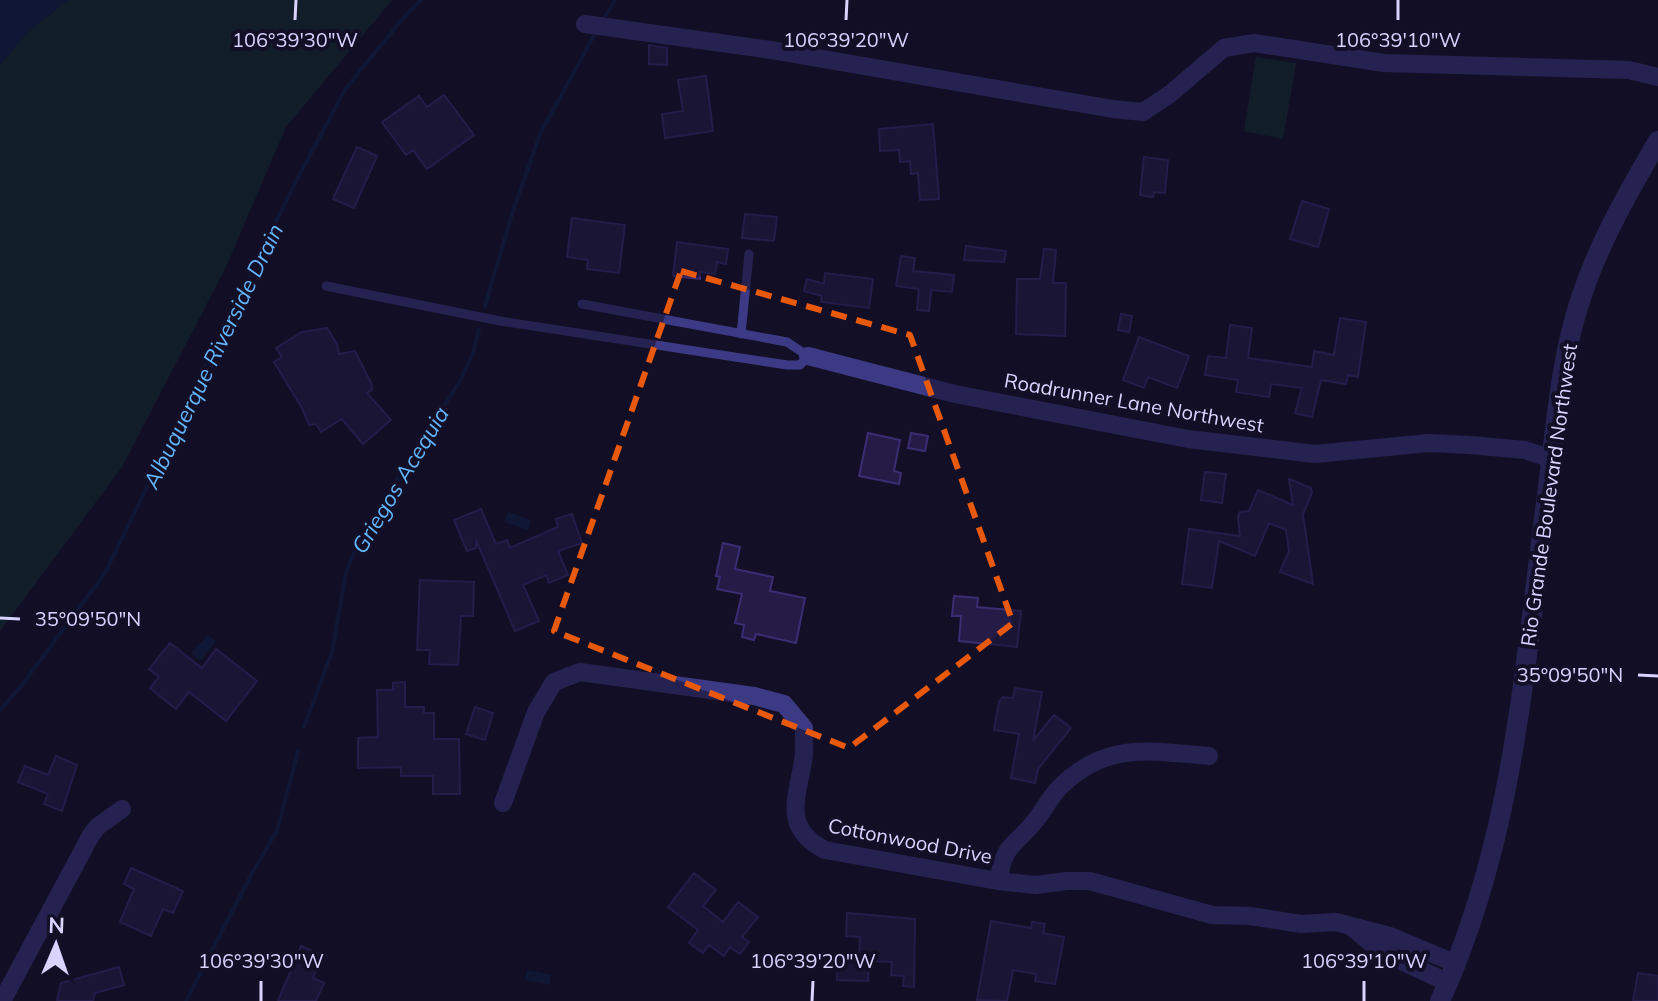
<svg xmlns="http://www.w3.org/2000/svg" width="1658" height="1001" font-family="Mulish,sans-serif">
  <style>
    .green { fill: #12302f }
    .water { fill: #0c2248 }
    .lines { fill: none; stroke-linecap: round; stroke-linejoin: round }
    .stream { stroke: #0c2248; stroke-width: 4 }
    .building { fill: #241b47; stroke: #3b2d73; stroke-width: 2 }
    .service { stroke: #3d3a85; stroke-width: 9 }
    .minor { stroke: #3d3a85; stroke-width: 18 }
    .tertiary { stroke: #3d3a85; stroke-width: 20 }
    .marked { fill: none; stroke: #e8590c; stroke-width: 6; stroke-dasharray: 16 10; stroke-linejoin: round }
    .ticks { fill: none; stroke: #d9d4ff; stroke-width: 3 }
    .labels { text-anchor: middle; stroke-width: 8; stroke-linejoin: round; paint-order: stroke }
    .street-label { font-size: 20px; fill: #d9d4ff; stroke: #130f26 }
    .water-label { font-size: 22px; font-style: italic; fill: #62b6ff; stroke: #130f26 }
    .ticks-label { font-size: 20px; text-anchor: middle; fill: #d9d4ff; stroke: #130f26; stroke-width: 8; stroke-linejoin: round; paint-order: stroke }
  </style>
  <rect width="100%" height="100%" fill="#130f26"/>
  <path class="green" d="M68,0H392L286,127L226,267L122,467L0,631V65L30,30Z
    M1256,57L1296,63L1283,139L1244,131Z"/>
  <path class="water" d="M0,0H68L30,30L0,65Z
    M508,512L531,520L528,530L504,522Z
    M208,635L216,642L200,661L191,653Z
    M527,970L551,975L549,985L525,980Z"/>
  <g class="lines">
    <path class="stream" d="M602,22L615,0
      M485,306L513,211L540,134L597,30
      M0,710L22,685L105,573L295,183L346,88L405,16L421,0
      M304,727L332,652L346,572L361,536L460,381L473,353L479,329
      M186,1001L251,875L277,831L298,751"/>
  </g>
  <path class="building" d="M649,45L667,48V65L649,64Z
    M706,76L713,131L665,138L662,114L683,111L678,80Z
    M444,95L474,135L427,169L413,150L406,155L382,122L419,96L427,107Z
    M933,124L939,199L920,200L918,173L911,174L910,161L900,162L899,150L880,151L879,129Z
    M357,147L377,156L354,208L333,199Z
    M1144,157L1168,160L1165,193L1154,192L1153,197L1140,195Z
    M1302,201L1329,209L1318,247L1290,239Z
    M745,214L777,217L774,241L742,238Z
    M572,218L625,225L619,273L587,269L588,260L567,257Z
    M677,242L728,249L726,264L717,262L715,274L700,272V279L673,276Z
    M966,246L1006,251L1004,262L964,260Z
    M1044,249L1056,250L1053,283H1066L1065,336L1016,334L1017,279H1040Z
    M901,256L915,258L913,271L954,275L952,292L931,290L929,311L917,310L919,289L896,286Z
    M825,273L873,279L869,308L821,302L822,296L804,291L807,279L824,284Z
    M1121,314L1132,316L1129,332L1118,330Z
    M1340,318L1366,322L1358,377L1348,375L1346,384L1321,380L1312,417L1295,413L1302,388L1271,384L1269,397L1236,392L1238,380L1205,375L1208,356L1226,358L1230,325L1252,328L1248,358L1312,367L1314,351L1334,355Z
    M327,328L337,344L339,354L355,351L371,383L372,390L367,393L391,420L363,444L342,419L321,432L316,424L309,425L302,408L274,362L282,357L276,348L302,332Z
    M1139,337L1189,356L1177,388L1148,377L1144,388L1123,380Z
    M868,433L900,440L894,471L901,473L899,484L859,476Z
    M911,433L928,436L925,451L908,448Z
    M1205,472L1226,474L1222,503L1201,500Z
    M1289,479L1311,488L1312,493L1303,514L1313,584L1280,572L1289,551L1286,530L1269,523L1255,556L1219,541L1212,588L1182,584L1189,529L1240,536L1238,517L1240,512L1249,511L1258,490L1293,505Z
    M481,509L496,544L507,540L510,548L558,527L556,519L572,514L582,543L558,551L568,575L549,583L546,575L523,585L539,621L515,631L476,540V548L467,551L454,520Z
    M723,543L740,547L735,569L773,577L770,591L805,598L796,643L756,634L754,640L742,637L744,625L735,623L742,594L717,589L720,577L716,576Z
    M420,580L474,582L473,616H461L458,665L429,664L430,650H417Z
    M954,596L978,598L977,607L1021,611L1017,647L959,641L961,616H952Z
    M170,643L202,668L216,649L257,681L226,721L189,692L176,709L150,688L159,677L149,669Z
    M405,682V707H424V713H434V739H459L460,794H433V776H401V767L358,768V738L378,737L377,690H393V683Z
    M1015,688L1042,692L1033,741L1054,715L1071,728L1038,769L1035,783L1011,778L1019,734L994,730L999,702L1003,697L1013,698Z
    M475,707L493,713L485,740L466,734Z
    M56,756L77,765L62,811L44,804L48,794L18,782L25,766L48,775Z
    M131,868L183,891L173,913L163,909L151,936L120,922L134,889L124,884Z
    M694,873L716,890L703,906L723,922L738,902L758,917L742,937L749,942L740,954L730,947L724,956L709,945L703,953L689,943L698,930L668,907Z
    M847,913L915,919L914,987L903,986L904,976L891,975L892,962L869,961L868,981L837,980L838,958L859,960L860,937L846,936Z
    M991,921L1031,928L1032,922L1045,924L1043,933L1064,937L1055,984L1035,981L1036,974L1013,970L1007,1001L977,1000Z
    M301,946L322,955L313,978L324,983L316,1001H278Z
    M119,967L124,985L95,993L93,1001H57L61,983Z
    M1638,973L1658,976V1001H1633Z"/>
  <g class="lines">
    <path class="service" d="M326,286L500,321L787,365H800L808,356L787,342L582,304
      M741,334L749,254"/>
    <path class="minor" d="M585,24L771,50L1113,109L1143,112L1170,94L1224,48L1254,43L1384,63L1629,70L1658,77
      M808,356L955,394L1188,439L1315,454L1429,443L1470,445L1525,450L1552,459
      M503,803L536,712L554,682L580,672L754,696L784,704L804,728C804,739 805,750 803,761C797,799 782,828 825,850L998,881L1036,885L1067,881H1090L1212,915L1250,916L1301,924L1336,922L1390,936L1457,964
      M998,881C1006,840 1012,850 1035,821C1044,810 1050,797 1060,787C1106,741 1151,751 1209,756
      M1353,928L1382,952L1449,983
      M2,1001L90,837L97,827L122,809"/>
    <path class="tertiary" d="M1440,1001C1514,839 1524,668 1547,495C1556,428 1560,356 1583,292C1601,239 1630,189 1658,141"/>
  </g>
  <path d="M0 0H1658V1001H0ZM681,271L910,335L1013,623L849,748L554,631Z" fill="#130f26" fill-opacity=".55" fill-rule="evenodd"/>
  <path class="marked" d="M681,271L910,335L1013,623L849,748L554,631Z"/>
  <path class="ticks" d="M295,20L296,0M846,20L847,0M1398,20V0M0,618L20,619M1638,675L1658,676M261,1001V981M812,1001L813,981M1364,1001V981"/>
  <g class="labels">
    <g class="street-label">
      <text transform="translate(1134 403) rotate(10)" y="7">Roadrunner Lane Northwest</text>
      <text transform="translate(1549 495) rotate(-82)" y="7">Rio Grande Boulevard Northwest</text>
      <text transform="translate(910 841) rotate(11)" y="7">Cottonwood Drive</text>
    </g>
    <g class="water-label">
      <text transform="translate(213 356) rotate(-64)" y="8">Albuquerque Riverside Drain</text>
      <text transform="translate(400 480) rotate(-59)" y="8">Griegos Acequia</text>
    </g>
  </g>
  <g class="ticks-label">
    <text x="295" y="47">106°39'30"W</text>
    <text x="846" y="47">106°39'20"W</text>
    <text x="1398" y="47">106°39'10"W</text>
    <text x="88" y="626">35°09'50"N</text>
    <text x="1570" y="682">35°09'50"N</text>
    <text x="261" y="968">106°39'30"W</text>
    <text x="813" y="968">106°39'20"W</text>
    <text x="1364" y="968">106°39'10"W</text>
  </g>
  <g transform="translate(56 945) rotate(2)" stroke="#130f26" stroke-width="6" paint-order="stroke">
  <path d="M0-6L14 30L0 20L-14 30Z" fill="#d9d4ff"/>
  <text y="-12" font-size="22" font-weight="bold" text-anchor="middle" fill="#d9d4ff">N</text>
  </g>
</svg>
